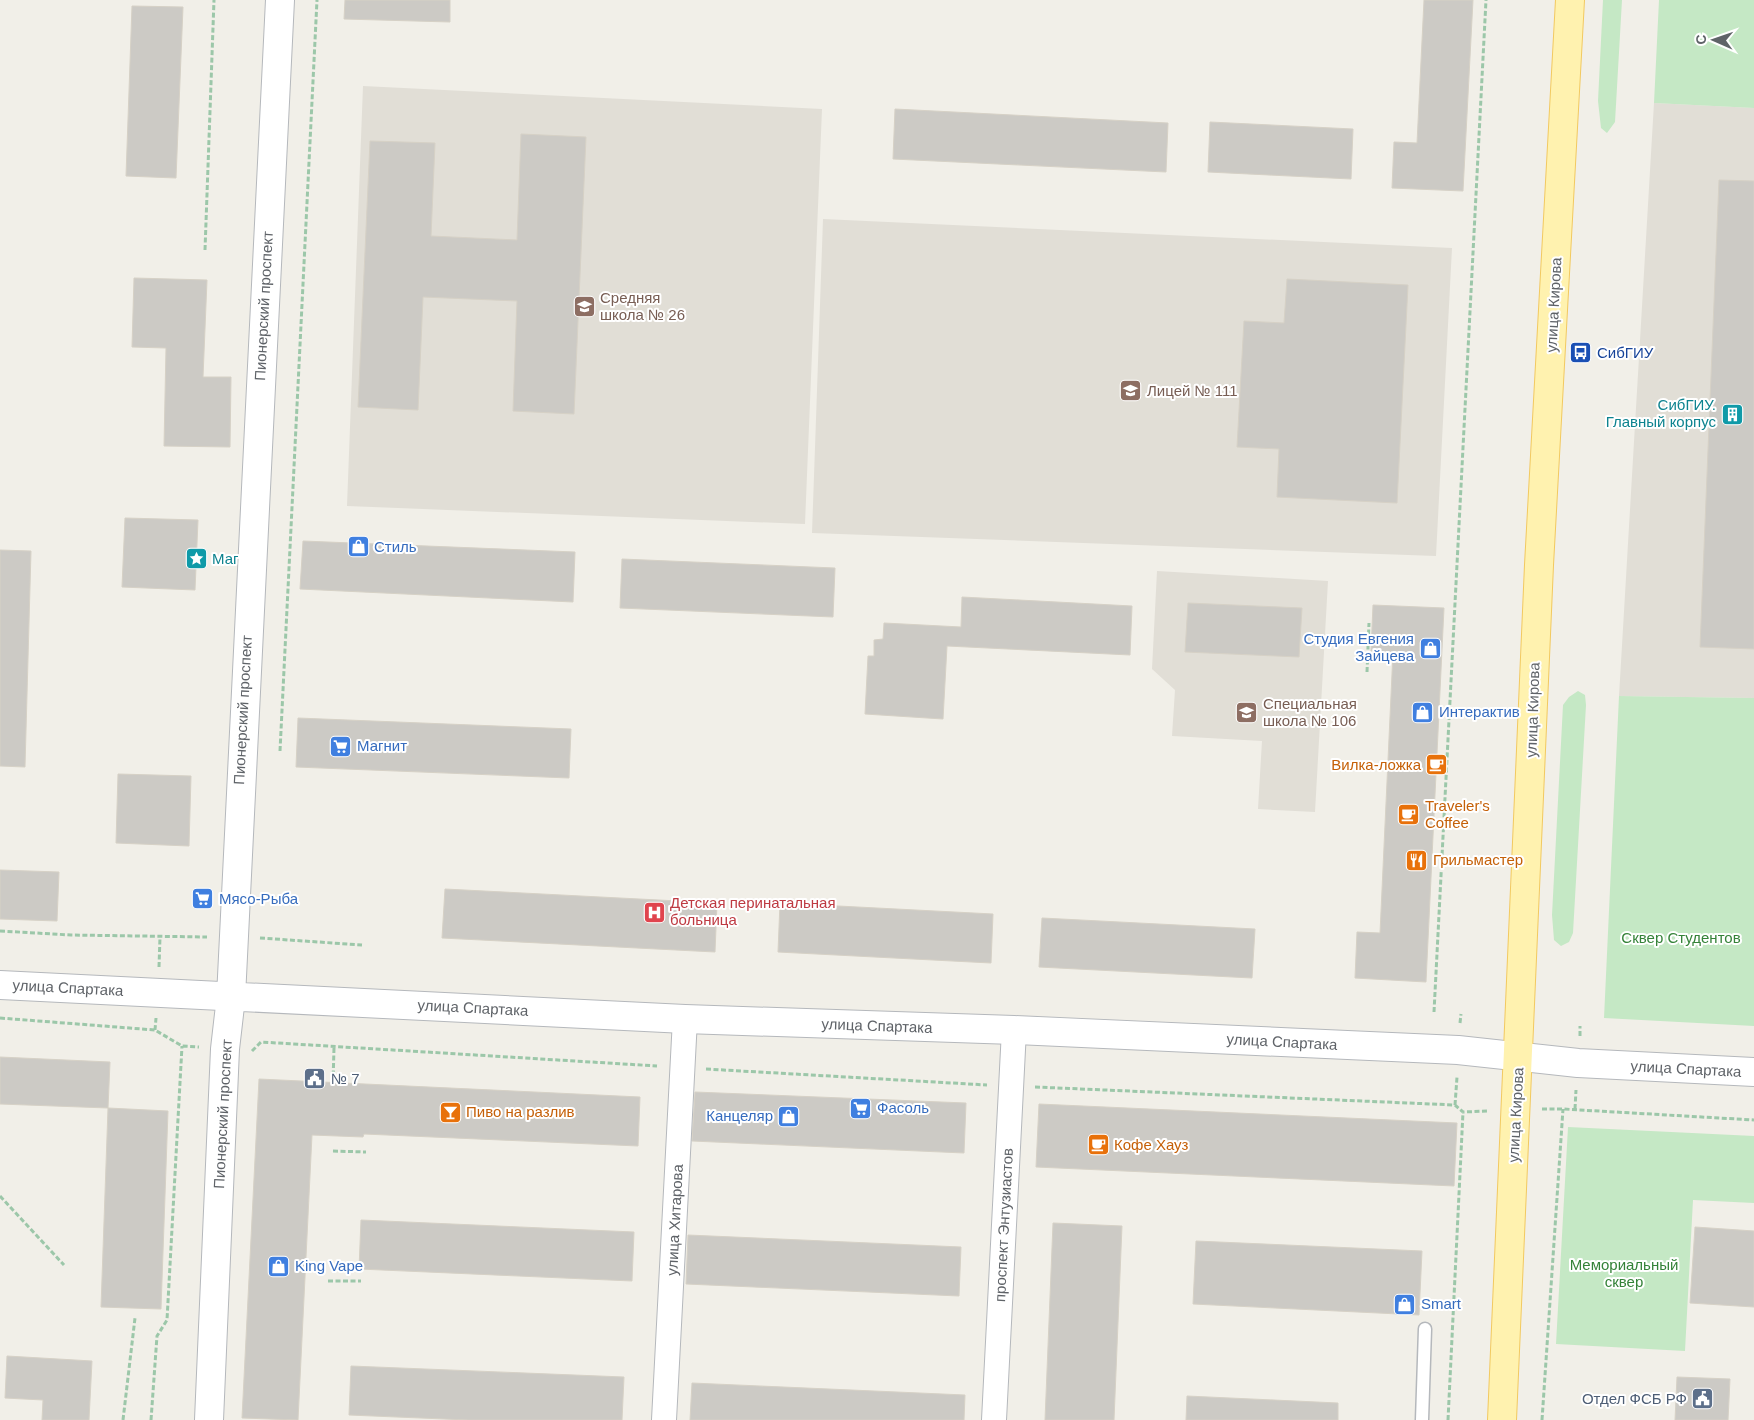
<svg xmlns="http://www.w3.org/2000/svg" width="1754" height="1420" font-family="Helvetica,sans-serif">
  <style>
    .education { fill: #e1ded6 }
    .green { fill: #c5e8c5 }
    .building { fill: #cccac5; stroke: #d6d1c6 }
    .lines { fill: none; stroke-linecap: round; stroke-linejoin: round }
    .service-casing { stroke: #b5b8bc; stroke-width: 15 }
    .minor-casing { stroke: #b5b8bc; stroke-width: 26 }
    .tertiary-casing { stroke: #b5b8bc; stroke-width: 30 }
    .primary-casing { stroke: #f2c960; stroke-width: 30 }
    .path { stroke: #9cc7a9; stroke-width: 3; stroke-dasharray: 5 2.5; stroke-linecap: butt }
    .service { stroke: #fff; stroke-width: 12 }
    .minor { stroke: #fff; stroke-width: 24 }
    .tertiary { stroke: #fff; stroke-width: 28 }
    .primary { stroke: #fff2af; stroke-width: 28 }
    .labels { text-anchor: middle; stroke-width: 4; stroke-linejoin: round; paint-order: stroke }
    .education-label { font-size: 15px; fill: #785e54; stroke: #fff; text-anchor: start }
    .street-label { font-size: 15px; fill: #5f6368; stroke: #fff }
    .transit-label { font-size: 15px; fill: #164399; stroke: #fff; text-anchor: start }
    .culture-label { font-size: 15px; fill: #0d838f; stroke: #fff; text-anchor: end }
    .shop-label { font-size: 15px; fill: #366cbe; stroke: #fff; text-anchor: start }
    .food-label { font-size: 15px; fill: #c56008; stroke: #fff; text-anchor: start }
    .health-label { font-size: 15px; fill: #be3a42; stroke: #fff; text-anchor: start }
    .park-label { font-size: 15px; fill: #348238; stroke: #fff }
    .service-label { font-size: 15px; fill: #4e5e75; stroke: #fff; text-anchor: start }
  </style>
  <rect width="100%" height="100%" fill="#f1efe8"/>
  <path class="education" d="M363,86L822,109L805,524L347,506Z
    M1654,103L1754,108V698L1619,696Z
    M823,219L1452,248L1436,556L812,533Z
    M1157,571L1328,581L1315,812L1258,809L1262,741L1172,736L1175,690L1152,669Z"/>
  <path class="green" d="M1603,0H1622L1615,122L1607,133L1601,128L1598,101Z
    M1659,0H1754V108L1654,103Z
    M1578,691L1585,695L1586,705L1573,933L1569,942L1561,946L1554,940L1552,915L1563,705L1569,697Z
    M1619,696L1754,698V1026L1604,1018Z
    M1568,1127L1754,1136V1203L1693,1200L1685,1351L1556,1344Z"/>
  <path class="building" d="M345,0H450V22L344,19Z
    M1424,0H1473L1463,191L1392,188L1394,142L1417,143Z
    M132,6L183,7L176,178L126,176Z
    M895,109L1168,123L1166,172L893,159Z
    M1210,122L1353,129L1351,179L1208,172Z
    M521,134L586,137L574,414L513,411L517,301L423,297L418,410L358,407L370,141L435,143L431,236L517,240Z
    M1719,180L1754,181V649L1700,647Z
    M134,278L207,280L203,377H231L230,447L164,446L166,348L132,347Z
    M1287,279L1408,285L1397,503L1277,497L1279,449L1237,447L1244,321L1284,323Z
    M125,518L198,520L195,590L122,587Z
    M303,541L575,552L573,602L300,589Z
    M0,550L31,551L25,767L0,766Z
    M622,559L835,568L833,617L620,608Z
    M962,597L1132,606L1130,655L947,646L943,719L865,714L868,656H874V640L883,639L884,623L961,627Z
    M1188,603L1302,608L1299,657L1185,652Z
    M1373,605L1444,608L1426,982L1355,978L1357,932L1380,933L1393,652L1371,651Z
    M298,718L571,729L569,778L296,767Z
    M118,774L191,776L189,846L116,843Z
    M0,870L59,872L57,921L0,919Z
    M445,889L717,903L715,952L442,938Z
    M780,903L993,914L991,963L778,952Z
    M1042,918L1255,929L1252,978L1039,967Z
    M0,1057L110,1062L108,1108L0,1104Z
    M259,1079L640,1097L638,1146L364,1134L363,1137L312,1135L298,1420L242,1418Z
    M695,1092L966,1103L964,1153L692,1141Z
    M1039,1104L1457,1123L1454,1186L1036,1167Z
    M108,1108L168,1111L161,1309L101,1307Z
    M361,1220L634,1232L632,1281L359,1269Z
    M1053,1223L1122,1226L1114,1420H1045Z
    M1695,1227L1754,1231V1307L1690,1303Z
    M688,1235L961,1247L959,1296L686,1284Z
    M1196,1241L1422,1251L1419,1315L1193,1304Z
    M7,1356L92,1361L89,1420H42L43,1400L5,1398Z
    M351,1366L624,1377L622,1420H468L349,1415Z
    M1677,1377L1730,1379L1728,1420H1675Z
    M692,1383L965,1395L964,1420H690Z
    M1187,1396L1338,1403V1420H1186Z"/>
  <g class="lines">
    <defs>
      <path id="service" d="M1422,1420L1425,1329"/>
      <path id="minor" d="M664,1420L685,1019
        M994,1420L1014,1030"/>
      <path id="tertiary" d="M0,985L685,1019L1014,1030L1458,1050L1578,1063L1754,1072
        M209,1420L225,1049L231,997L280,0"/>
      <path id="primary" d="M1502,1420L1539,565L1570,0"/>
    </defs>
    <use href="#service" class="service-casing"/>
    <use href="#minor" class="minor-casing"/>
    <use href="#tertiary" class="tertiary-casing"/>
    <use href="#primary" class="primary-casing"/>
    <path class="path" d="M205,250L214,0
      M1367,672L1369,623
      M280,751L317,0
      M0,931L71,935L207,937
      M260,938L362,945
      M159,967L160,937
      M1434,1012L1486,0
      M0,1018L155,1030L182,1046L199,1047
      M1460,1023L1461,1014
      M155,1030L156,1018
      M1580,1036V1026
      M252,1051L261,1042L657,1066
      M706,1069L987,1085
      M333,1083L334,1048
      M1035,1087L1455,1105L1463,1112L1489,1111
      M1455,1105L1457,1077
      M1542,1109H1563L1754,1120
      M1575,1109L1576,1090
      M333,1151L366,1152
      M0,1196L64,1265
      M328,1281H361
      M123,1420L135,1318
      M151,1420L157,1336L167,1320L182,1046
      M1448,1420L1463,1112
      M1542,1420L1563,1109"/>
    <use href="#service" class="service"/>
    <use href="#minor" class="minor"/>
    <use href="#tertiary" class="tertiary"/>
    <use href="#primary" class="primary"/>
  </g>
  <defs>
    <symbol id="school-square" viewBox="-11 -11 22 22"><rect x="-9" y="-9" width="18" height="18" rx="4" fill="#8d6e63" stroke="#fff"/><path d="M0-5L7-2L0 1L-7-2ZM-4 1L0 2.5L4 1V4Q0 6-4 4Z" fill="#fff"/></symbol>
    <symbol id="bus-square" viewBox="-11 -11 22 22"><rect x="-9" y="-9" width="18" height="18" rx="4" fill="#1a4fb4" stroke="#fff"/><path d="M-5-6H5V4H4V6H2V4H-2V6H-4V4H-5ZM-3.5-4V0h7V-4ZM-3.5 1.2v1.5H-2V1.2ZM2 1.2v1.5H3.5V1.2Z" fill="#fff"/></symbol>
    <symbol id="building-square" viewBox="-11 -11 22 22"><rect x="-9" y="-9" width="18" height="18" rx="4" fill="#0f9aa8" stroke="#fff"/><path d="M-4-6H4V6H1V3H-1V6H-4ZM-2.5-4.3h1.7v1.8h-1.7ZM.8-4.3h1.7v1.8H.8ZM-2.5-1h1.7V.8h-1.7ZM.8-1h1.7V.8H.8Z" fill="#fff"/></symbol>
    <symbol id="shop-square" viewBox="-11 -11 22 22"><rect x="-9" y="-9" width="18" height="18" rx="4" fill="#3f7fe0" stroke="#fff"/><path d="M-5-2.5h2.3a2.7 3.5 0 0 1 5.4 0H5L5.5 6h-11ZM-1.5-2.5h3a1.5 2.3 0 0 0-3 0Z" fill="#fff"/></symbol>
    <symbol id="sight-square" viewBox="-11 -11 22 22"><rect x="-9" y="-9" width="18" height="18" rx="4" fill="#0f9aa8" stroke="#fff"/><path d="M0-6L1.8-2.2L6-1.7L2.9 1.2L3.7 5.4L0 3.3L-3.7 5.4L-2.9 1.2L-6-1.7L-1.8-2.2Z" fill="#fff"/></symbol>
    <symbol id="supermarket-square" viewBox="-11 -11 22 22"><rect x="-9" y="-9" width="18" height="18" rx="4" fill="#3f7fe0" stroke="#fff"/><path d="M-6-5.5h2.5l.6 2H6L4.5 2H-2.5L-4.4-4H-6ZM-1.5 3.2a1.3 1.3 0 1 0 .1 0ZM3 3.2a1.3 1.3 0 1 0 .1 0Z" fill="#fff"/></symbol>
    <symbol id="cafe-square" viewBox="-11 -11 22 22"><rect x="-9" y="-9" width="18" height="18" rx="4" fill="#e8710a" stroke="#fff"/><path d="M-5.5-4.5H6V0H3Q3 3.5 0 3.5H-2.5Q-5.5 3.5-5.5 0ZM3-3.2v2h1.7v-2ZM-6 4.5H4V6H-6Z" fill="#fff"/></symbol>
    <symbol id="restaurant-square" viewBox="-11 -11 22 22"><rect x="-9" y="-9" width="18" height="18" rx="4" fill="#e8710a" stroke="#fff"/><path d="M-5-6h1v4h1v-4h1v4h1v-4h1v5L-1.5 .5V6h-2V.5L-5-1ZM5-6V6H3V1.5H1.5Q1.5-4 5-6Z" fill="#fff"/></symbol>
    <symbol id="hospital-square" viewBox="-11 -11 22 22"><rect x="-9" y="-9" width="18" height="18" rx="4" fill="#e0444e" stroke="#fff"/><path d="M-5-5h3v3.5h4V-5h3V5h-3V1.5h-4V5h-3Z" fill="#fff"/></symbol>
    <symbol id="civic-square" viewBox="-11 -11 22 22"><rect x="-9" y="-9" width="18" height="18" rx="4" fill="#5c6f8a" stroke="#fff"/><path d="M-.6-6.5H3V-4.5H.6V-3L4-1V1h2V6H-6V1h2V-1L-.6-3ZM-1.2 2.5V6h2.4V2.5Z" fill="#fff"/></symbol>
    <symbol id="bar-square" viewBox="-11 -11 22 22"><rect x="-9" y="-9" width="18" height="18" rx="4" fill="#e8710a" stroke="#fff"/><path d="M-6-5H6L.8 .8V4.5H3.5V6h-7V4.5H-.8V.8Z" fill="#fff"/></symbol>
  </defs>
  <g fill-rule="evenodd">
    <use href="#school-square" x="572" y="294" width="25" height="25"/>
    <use href="#bus-square" x="1568" y="340" width="25" height="25"/>
    <use href="#school-square" x="1118" y="378" width="25" height="25"/>
    <use href="#building-square" x="1720" y="402" width="25" height="25"/>
    <use href="#shop-square" x="346" y="534" width="25" height="25"/>
    <use href="#sight-square" x="184" y="546" width="25" height="25"/>
    <use href="#shop-square" x="1418" y="636" width="25" height="25"/>
    <use href="#shop-square" x="1410" y="700" width="25" height="25"/>
    <use href="#school-square" x="1234" y="700" width="25" height="25"/>
    <use href="#supermarket-square" x="328" y="734" width="25" height="25"/>
    <use href="#cafe-square" x="1424" y="752" width="25" height="25"/>
    <use href="#cafe-square" x="1396" y="802" width="25" height="25"/>
    <use href="#restaurant-square" x="1404" y="848" width="25" height="25"/>
    <use href="#supermarket-square" x="190" y="886" width="25" height="25"/>
    <use href="#hospital-square" x="642" y="900" width="25" height="25"/>
    <use href="#civic-square" x="302" y="1066" width="25" height="25"/>
    <use href="#supermarket-square" x="848" y="1096" width="25" height="25"/>
    <use href="#bar-square" x="438" y="1100" width="25" height="25"/>
    <use href="#shop-square" x="776" y="1104" width="25" height="25"/>
    <use href="#cafe-square" x="1086" y="1132" width="25" height="25"/>
    <use href="#shop-square" x="266" y="1254" width="25" height="25"/>
    <use href="#shop-square" x="1392" y="1292" width="25" height="25"/>
    <use href="#civic-square" x="1690" y="1386" width="25" height="25"/>
  </g>
  <g class="labels">
    <g class="education-label">
      <text x="600" y="303">Средняя<tspan x="600" dy="17">школа № 26</tspan></text>
      <text x="1147" y="396">Лицей № 111</text>
      <text x="1263" y="709">Специальная<tspan x="1263" dy="17">школа № 106</tspan></text>
    </g>
    <g class="street-label">
      <text transform="translate(1554 305) rotate(-87)" y="5">улица Кирова</text>
      <text transform="translate(264 306) rotate(-87)" y="5">Пионерский проспект</text>
      <text transform="translate(243 710) rotate(-87)" y="5">Пионерский проспект</text>
      <text transform="translate(1533 710) rotate(-88)" y="5">улица Кирова</text>
      <text transform="translate(68 988) rotate(3)" y="5">улица Спартака</text>
      <text transform="translate(473 1008) rotate(3)" y="5">улица Спартака</text>
      <text transform="translate(877 1026) rotate(2)" y="5">улица Спартака</text>
      <text transform="translate(1282 1042) rotate(3)" y="5">улица Спартака</text>
      <text transform="translate(1686 1069) rotate(3)" y="5">улица Спартака</text>
      <text transform="translate(223 1114) rotate(-87)" y="5">Пионерский проспект</text>
      <text transform="translate(1516 1115) rotate(-87)" y="5">улица Кирова</text>
      <text transform="translate(675 1220) rotate(-87)" y="5">улица Хитарова</text>
      <text transform="translate(1004 1225) rotate(-87)" y="5">проспект Энтузиастов</text>
    </g>
    <g class="transit-label">
      <text x="1597" y="358">СибГИУ</text>
    </g>
    <g class="culture-label">
      <text x="1716" y="410">СибГИУ.<tspan x="1716" dy="17">Главный корпус</tspan></text>
      <text x="212" y="564" text-anchor="start">Маг</text>
    </g>
    <g class="shop-label">
      <text x="374" y="552">Стиль</text>
      <text x="1414" y="644" text-anchor="end">Студия Евгения<tspan x="1414" dy="17">Зайцева</tspan></text>
      <text x="1439" y="717">Интерактив</text>
      <text x="357" y="751">Магнит</text>
      <text x="219" y="904">Мясо-Рыба</text>
      <text x="877" y="1113">Фасоль</text>
      <text x="773" y="1121" text-anchor="end">Канцеляр</text>
      <text x="295" y="1271">King Vape</text>
      <text x="1421" y="1309">Smart</text>
    </g>
    <g class="food-label">
      <text x="1421" y="770" text-anchor="end">Вилка-ложка</text>
      <text x="1425" y="811">Traveler's<tspan x="1425" dy="17">Coffee</tspan></text>
      <text x="1433" y="865">Грильмастер</text>
      <text x="466" y="1117">Пиво на разлив</text>
      <text x="1114" y="1150">Кофе Хауз</text>
    </g>
    <g class="health-label">
      <text x="670" y="908">Детская перинатальная<tspan x="670" dy="17">больница</tspan></text>
    </g>
    <g class="park-label">
      <text x="1681" y="943">Сквер Студентов</text>
      <text x="1624" y="1270">Мемориальный<tspan x="1624" dy="17">сквер</tspan></text>
    </g>
    <g class="service-label">
      <text x="331" y="1084">№ 7</text>
      <text x="1687" y="1404" text-anchor="end">Отдел ФСБ РФ</text>
    </g>
  </g>
  <g transform="translate(1714 40) rotate(272)" stroke="#ffffff" stroke-width="4" paint-order="stroke">
  <path d="M0-4L9 19L0 12L-9 19Z" fill="#5f6368"/>
  <text y="-8" font-size="14" font-weight="bold" text-anchor="middle" fill="#5f6368">С</text>
  </g>
</svg>
